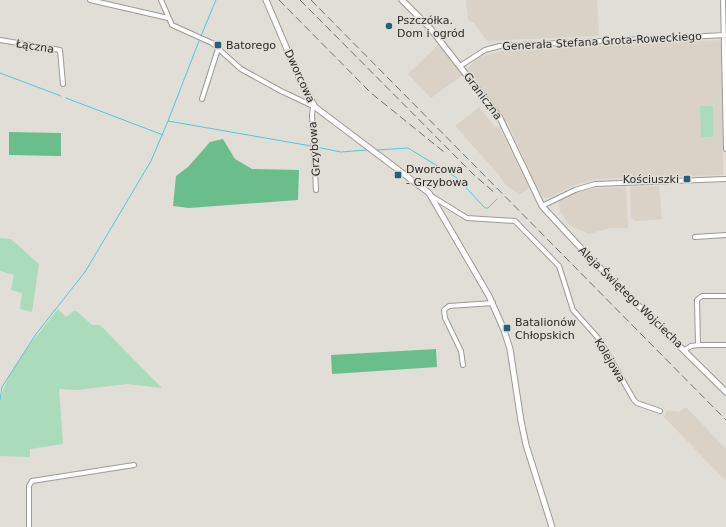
<svg xmlns="http://www.w3.org/2000/svg" width="726" height="527" font-family="'DejaVu Sans',sans-serif">
  <style>
    .built { fill: #dad2c6 }
    .green { fill: #aadbbb }
    .forest { fill: #6abe8b }
    .lines { fill: none; stroke-linecap: round; stroke-linejoin: round }
    .stream { stroke: #4bcbda; stroke-width: 1 }
    .minor-casing { stroke: #9d9a94; stroke-width: 6 }
    .tertiary-casing { stroke: #9d9a94; stroke-width: 7 }
    .minor { stroke: #fff; stroke-width: 4 }
    .tertiary { stroke: #fff; stroke-width: 5 }
    .rail { stroke: #72706c; stroke-width: 1; stroke-dasharray: 8 4; stroke-linecap: butt }
    .poi-dot { fill: #256078; stroke: #e1ded7; stroke-width: 1.5 }
    .labels { text-anchor: middle; stroke-width: 3; stroke-linejoin: round; paint-order: stroke }
    .poi-label { font-size: 11px; fill: #2d2b29; stroke: #e1ded7; text-anchor: start }
    .street-label { font-size: 11px; fill: #2d2b29; stroke: #e1ded7 }
  </style>
  <rect width="100%" height="100%" fill="#e1ded7"/>
  <path class="built" d="M466,0H597L599,36L487,41L474,23L468,20Z
    M720,40L722,42L723,175L597,179L575,185L546,199L542,196L534,182L509,125L467,68L481,57L502,51Z
    M438,45L463,75L431,98L408,74Z
    M479,107L496,128L499,126L529,188L519,195L505,184L499,175L455,126Z
    M659,186L662,219L636,221L631,218L630,187Z
    M626,187L628,228H610L589,234L569,225L560,211L559,201L577,192L598,188Z
    M686,407L726,449V481L664,417L667,410L679,412Z"/>
  <path class="green" d="M700,106H713V137H701Z
    M0,238L11,239L39,264L32,312L20,309L22,293L11,290L14,275L0,271Z
    M58,309L66,317L74,311L78,312L92,325H100L162,388L127,384L76,390L59,389L63,444L30,449V457L0,456C0,439 0,420 0,403C5,372 39,333 58,309Z"/>
  <path class="forest" d="M9,132L61,133V156L9,155Z
    M223,139L235,159L252,169L299,170L298,200L189,208L173,206L176,176L188,167L210,142Z
    M436,349L437,367L332,374L331,355Z"/>
  <g class="lines">
    <path class="stream" d="M201,36L216,0
      M0,73L61,96
      M66,98L163,135
      M168,121L199,41
      M316,147L341,152L367,150
      M377,150L408,148L457,178L485,208H488L497,199
      M0,400L2,387L36,334L85,272L151,161L168,121L311,146"/>
    <defs>
      <path id="minor" d="M90,0L168,18
        M161,0L172,25L212,43L241,69L281,91L315,107
        M723,0L726,149
        M0,40L60,50L63,84
        M460,66L485,50L500,46L726,35
        M202,99L218,49
        M313,107L312,115L316,190
        M433,197L467,218L515,221L559,266L573,310L599,339L634,400L637,403L660,411
        M542,206L575,190L595,184L726,179
        M695,237L726,235
        M726,296H702L697,300L698,345H726
        M685,350L691,346L698,345
        M463,365L461,351L445,318L444,310L449,306L493,303
        M29,527V486L32,481L134,465"/>
      <path id="tertiary" d="M266,0L301,82L315,107L429,193L489,296L504,330L510,349L521,421L526,445L552,527
        M402,0L430,28L500,118L542,206L591,259L726,392"/>
    </defs>
    <use href="#minor" class="minor-casing"/>
    <use href="#tertiary" class="tertiary-casing"/>
    <use href="#minor" class="minor"/>
    <use href="#tertiary" class="tertiary"/>
    <path class="rail" d="M279,0L371,93L444,152
      M300,0L473,174L496,194
      M311,0L726,420"/>
  </g>
  <g class="poi-dot">
    <circle cx="389" cy="26" r="4"/>
    <rect x="214" y="41" width="8" height="8" rx="2"/>
    <rect x="394" y="171" width="8" height="8" rx="2"/>
    <rect x="683" y="175" width="8" height="8" rx="2"/>
    <rect x="503" y="324" width="8" height="8" rx="2"/>
  </g>
  <g class="labels">
    <g class="poi-label">
      <text x="397" y="24">Pszczółka.<tspan x="397" dy="13">Dom i ogród</tspan></text>
      <text x="226" y="49">Batorego</text>
      <text x="406" y="173">Dworcowa<tspan x="406" dy="13">- Grzybowa</tspan></text>
      <text x="679" y="183" text-anchor="end">Kościuszki</text>
      <text x="515" y="326">Batalionów<tspan x="515" dy="13">Chłopskich</tspan></text>
    </g>
    <g class="street-label">
      <text transform="translate(602 41) rotate(-3)" y="4">Generała Stefana Grota-Roweckiego</text>
      <text transform="translate(35 46) rotate(9)" y="4">Łączna</text>
      <text transform="translate(300 76) rotate(65)" y="4">Dworcowa</text>
      <text transform="translate(483 96) rotate(53)" y="4">Graniczna</text>
      <text transform="translate(314 149) rotate(-94)" y="4">Grzybowa</text>
      <text transform="translate(631 297) rotate(44)" y="4">Aleja Świętego Wojciecha</text>
      <text transform="translate(610 360) rotate(59)" y="4">Kolejowa</text>
    </g>
  </g>
</svg>
